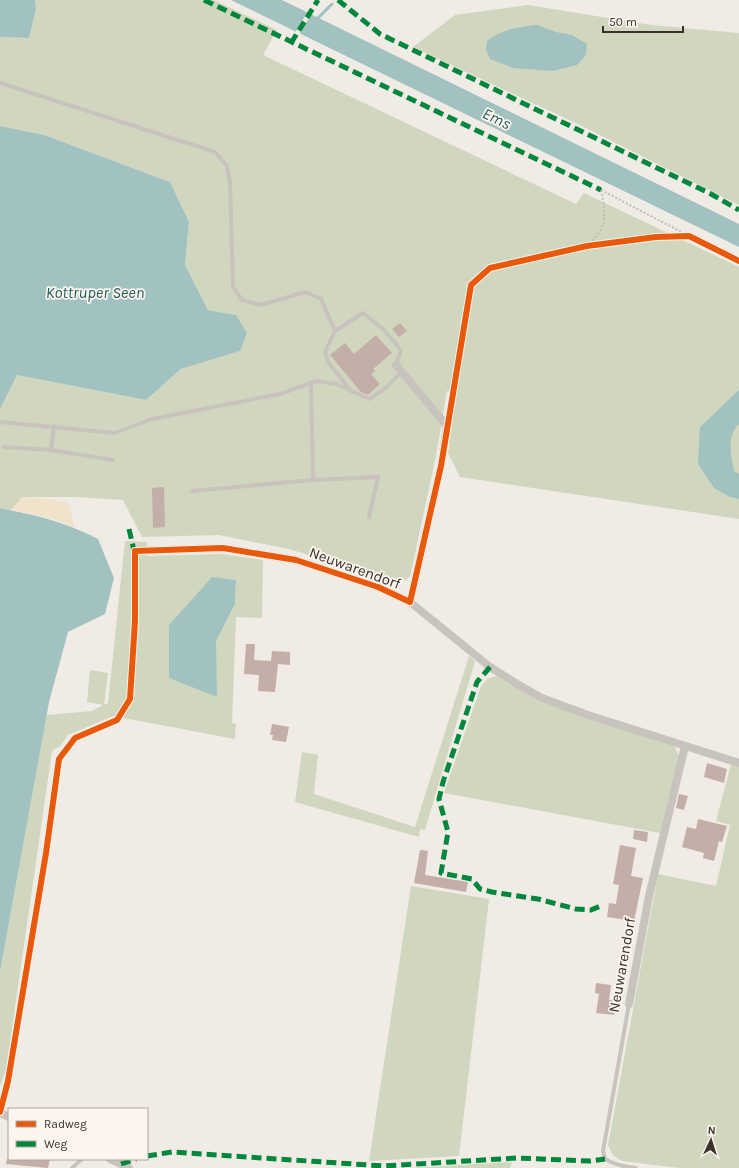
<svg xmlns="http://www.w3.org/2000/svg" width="739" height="1168" font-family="Karla,sans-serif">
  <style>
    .green { fill: #d1d6bf; fill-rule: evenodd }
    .sand { fill: #efe3cc }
    .water { fill: #a1c2c1 }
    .pier { fill: #f0ebe5 }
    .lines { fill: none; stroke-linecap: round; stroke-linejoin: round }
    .stream { stroke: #a1c2c1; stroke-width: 3 }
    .building { fill: #c3afa7 }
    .path { stroke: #c2bbb6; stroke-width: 2; stroke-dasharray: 2 2; stroke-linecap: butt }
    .service { stroke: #c9c3be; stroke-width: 4 }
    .minor { stroke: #c9c3be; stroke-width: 8 }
    .quiet { stroke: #00873e; stroke-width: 5; stroke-dasharray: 10 5; stroke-linecap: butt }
    .cycleway-casing { stroke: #fbf5ee; stroke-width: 8 }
    .cycleway { stroke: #e8590c; stroke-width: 6 }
    .labels { text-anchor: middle; stroke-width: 3.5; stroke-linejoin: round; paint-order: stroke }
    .street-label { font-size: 15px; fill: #3b302b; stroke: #fbf5ee }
    .water-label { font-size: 16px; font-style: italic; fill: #1f5a5e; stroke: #fbf5ee }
  </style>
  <rect width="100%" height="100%" fill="#f0ebe5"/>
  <path class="green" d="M35,0H214L277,30L263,55L576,204L584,193L739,267V519L460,477L448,453L456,393L447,391L436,456L410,577L397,585L363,571L289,549L219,535L142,537L123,500L76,497H22L11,510L0,508V409L17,375L146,400L181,369L240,351L236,315L208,310L185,265L189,222L170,182L44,135L0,126V37L29,38L36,9Z
    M528,5L651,25L739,33V205L586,128L413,47L455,15Z
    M125,541L147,542V556L222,554L263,560L262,618L236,617L232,723L236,724L235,739L113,716L68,735L60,746L52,751L6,1070L0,1086V972L46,715L92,711L103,705L87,702L90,670L108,673L104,705L108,703ZM236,580L235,604L216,641Z
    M469,656L475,661L425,830L420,829L419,837L295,802L302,752L318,755L314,794L415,827Z
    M496,676L541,702L675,747L679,756L660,833L444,793L481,686L487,679Z
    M731,764L739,767V1168H679L622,1161L613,1155L608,1145L658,874L716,886L730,825L716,821Z
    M411,886L489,899L459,1156L369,1161Z
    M512,1162L510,1168H410Z"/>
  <path class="sand" d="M22,497L51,499L69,503L74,527L46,517L11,510Z"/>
  <path class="water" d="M0,0H35L36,9L29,38L0,37Z
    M231,0H282L739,224V247Z
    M537,25L556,32L572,35L587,44L586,55L577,65L553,71L513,68L490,59L486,50L487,41C502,29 519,27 537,25Z
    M0,126L44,135L170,182L189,222L185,265L208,310L236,315L247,333L240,351L181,369L146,400L17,375L0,409Z
    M739,390V424C726,436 731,456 734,471L739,474V499L730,497L714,488L698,464L700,427Z
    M0,508C38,516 63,521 98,539L114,578L105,614L68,632L49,702L0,972Z
    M212,577L236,580L235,604L216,641L217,697L169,678V625Z"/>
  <path class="pier" d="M308,11L312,13L299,35L295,33Z"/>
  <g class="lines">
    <path class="stream" d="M316,20L332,4"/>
  </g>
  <path class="building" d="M400,323L407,331L399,337L392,329Z
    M376,335L392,353L373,369L375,371L371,374L380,384L368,395L361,392L330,355L345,343L354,354Z
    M164,487L165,527L153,528L152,488Z
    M246,644H255L254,660L271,661L272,651L290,652V665L278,664L275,692L258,691L259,675L244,674Z
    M272,724L289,727L286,742L272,740L273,735H270Z
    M707,763L727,769L724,783L704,777Z
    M679,794L688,796L684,810L676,808Z
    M698,819L727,826L722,842L719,841L714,861L703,858L704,853L682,847L687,827L696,829Z
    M634,830L648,832L647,842L633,839Z
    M620,845L636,848L631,876L643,878L634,921L607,917L609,903L616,904L619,885L613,884Z
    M420,850L428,851L425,875L468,882L466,892L414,883Z
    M596,983L611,985L609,1000L616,1001L614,1015L596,1013L599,994L595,993Z
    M7,1159H50L48,1168L6,1164Z"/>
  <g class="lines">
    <path class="path" d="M601,190L689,236
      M587,246C608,228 606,215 601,190"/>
    <path class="service" d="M0,83L215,152L227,166L230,182L233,287L242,300L261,305L305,292L321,299L335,331L325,352L328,362L351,391
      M335,331L363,313L383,329L401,350L396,365
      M0,422L115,433L152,419L280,394L316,381L336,384L369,399L386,388L401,372
      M4,447L51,450L54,426
      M51,450L113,460
      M313,480L378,477L369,517
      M192,491L313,480L311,383
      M629,1004L603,1151L605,1159C615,1165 624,1167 636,1168
      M72,1168L82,1159"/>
    <path class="minor" d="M396,365L447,426L441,466L410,602
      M135,551L223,548L296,560L378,587L410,602L490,667L517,684L542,698L588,715L739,763
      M629,1004L649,896L685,746
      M0,1113L9,1117
      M110,1159L129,1168"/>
    <path class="quiet" d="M204,0L601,190
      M338,0L380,34L711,194L739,210
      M291,43L318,0
      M129,529L135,555
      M490,667L477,682L443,782L439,799L448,832L441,873L472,879L480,889L492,892L538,899L576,909L591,910L603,905
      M147,1156L172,1152L384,1166L517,1158L590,1161L605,1159
      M121,1164L136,1159"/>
    <defs>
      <path id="cycleway" d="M0,1112L8,1081L46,853L59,759L75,738L117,720L130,699L135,621V551L223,548L296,560L378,587L410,602L441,466L471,285L490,268L587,246L656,237L689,236L739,261"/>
    </defs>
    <use href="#cycleway" class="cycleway-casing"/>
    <use href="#cycleway" class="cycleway"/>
  </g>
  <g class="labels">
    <g class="street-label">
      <text transform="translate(355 568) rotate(20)" y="5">Neuwarendorf</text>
      <text transform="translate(622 965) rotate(-80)" y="5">Neuwarendorf</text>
    </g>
    <g class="water-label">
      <text transform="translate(497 118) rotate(26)" y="6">Ems</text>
      <text x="95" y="298">Kottruper Seen</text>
    </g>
  </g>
  <rect x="8" y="1108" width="140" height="52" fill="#fbf5ee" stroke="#aea6a0"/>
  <rect x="16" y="1121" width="20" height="6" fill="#e8590c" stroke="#aea6a0"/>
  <text x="44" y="1128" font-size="12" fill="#3b302b">Radweg</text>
  <rect x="16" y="1141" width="20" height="6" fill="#00873e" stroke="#aea6a0"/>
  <text x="44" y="1148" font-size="12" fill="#3b302b">Weg</text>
  <g transform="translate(711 1140) rotate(4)" stroke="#fbf5ee" stroke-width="3" paint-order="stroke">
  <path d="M0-3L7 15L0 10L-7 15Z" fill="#3b302b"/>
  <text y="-6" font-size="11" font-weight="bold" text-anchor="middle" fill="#3b302b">N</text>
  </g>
  <path d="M603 26v6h80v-6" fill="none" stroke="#3b302b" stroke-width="2"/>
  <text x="609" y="26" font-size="12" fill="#3b302b" stroke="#fbf5ee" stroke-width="3" paint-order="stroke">50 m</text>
</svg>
